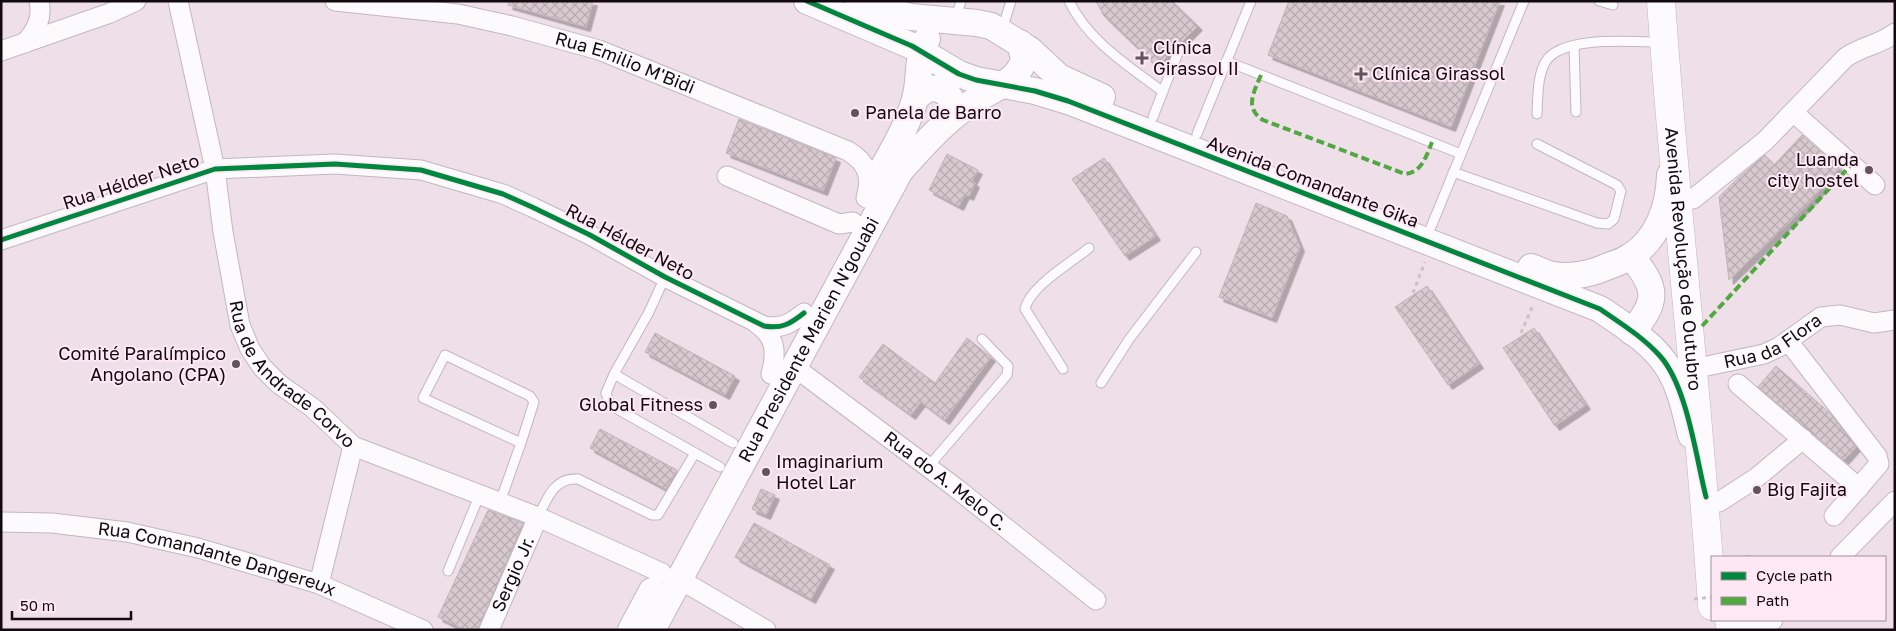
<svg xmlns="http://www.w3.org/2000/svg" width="1896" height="631" font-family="'Golos Text',sans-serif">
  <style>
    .building { fill: url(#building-cross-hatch); stroke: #c0b4b9; filter: url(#shadow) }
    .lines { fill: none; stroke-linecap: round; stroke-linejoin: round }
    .lane-casing { stroke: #c3b7be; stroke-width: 11 }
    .street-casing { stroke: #c3b7be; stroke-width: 21 }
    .secondary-casing { stroke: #c3b7be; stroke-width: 28 }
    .primary-casing { stroke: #c3b7be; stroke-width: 29 }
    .path { stroke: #c7c3c6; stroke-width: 3; stroke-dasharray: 4 4; stroke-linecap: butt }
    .lane { stroke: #fcfafc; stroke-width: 9 }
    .street { stroke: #fcfafc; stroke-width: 19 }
    .secondary { stroke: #fcfafc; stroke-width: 26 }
    .primary { stroke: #fcfafc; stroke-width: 28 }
    .path-bridge { stroke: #c7c3c6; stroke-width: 3; stroke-dasharray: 4 4; stroke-linecap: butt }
    .quiet { stroke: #51a841; stroke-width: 4; stroke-dasharray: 8 4; stroke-linecap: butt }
    .cycleway-casing { stroke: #fee8f5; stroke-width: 8 }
    .cycleway { stroke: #00873e; stroke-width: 5 }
    .poi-dot { fill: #60555b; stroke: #fee8f5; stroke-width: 2 }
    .labels { text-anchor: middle; stroke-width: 4; stroke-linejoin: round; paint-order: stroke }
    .poi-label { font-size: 18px; fill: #130a0f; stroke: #fee8f5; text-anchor: start }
    .street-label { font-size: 18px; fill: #130a0f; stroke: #fee8f5 }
  </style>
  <defs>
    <pattern id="building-cross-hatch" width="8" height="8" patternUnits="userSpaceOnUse" patternTransform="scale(1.25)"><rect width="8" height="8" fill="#d8c9ce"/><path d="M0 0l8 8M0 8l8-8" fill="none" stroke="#b8abb0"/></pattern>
    <filter id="shadow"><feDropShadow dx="4.5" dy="4.5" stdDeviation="0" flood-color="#0004"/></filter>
  </defs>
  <rect width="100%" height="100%" fill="#eedfe8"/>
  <path class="building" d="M509,1H593L586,27L508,5Z
    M1096,1H1172L1198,26L1180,44L1175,45L1171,53L1157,67L1104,16Z
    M1289,1H1500L1451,127L1268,55Z
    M739,119L836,158L823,191L726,153Z
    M1802,135L1839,168L1807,205L1729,280L1719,197L1739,177L1765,155L1774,165Z
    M947,154L978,170L972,181L975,183L969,196L965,194L959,206L929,190Z
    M1104,158L1156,236L1125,256L1072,179Z
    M1256,203L1287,216L1300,247L1272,318L1219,297Z
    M1427,286L1479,364L1448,385L1395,307Z
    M1534,328L1586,405L1555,426L1503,348Z
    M655,333L735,376L725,395L645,352Z
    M967,338L991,357L945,420L921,402L911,415L859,377L883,344L935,383Z
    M1776,366L1831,414L1856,447L1844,460L1758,387Z
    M600,429L677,470L666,489L590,448Z
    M761,489L775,495L766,515L752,509Z
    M488,510L523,523L478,630H465L438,617Z
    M754,523L830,565L811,599L735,557Z"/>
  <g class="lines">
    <defs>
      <path id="lane" d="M1069,1C1088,41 1129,66 1163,92
        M1599,1L1613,5
        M956,18L961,1
        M1002,30L1011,1
        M1574,46L1576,112
        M1226,61L1461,154
        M1537,114C1538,98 1537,75 1546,61C1563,35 1633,42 1661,42
        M1153,117L1179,50
        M1197,134L1251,1
        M1453,172L1597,223L1608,224L1614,219L1621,191L1617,185L1537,144
        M1431,227L1524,1
        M1063,369L1025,309C1030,286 1071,263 1089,248
        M614,374L649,312L665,277
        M1101,383L1130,338L1196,252
        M720,467L610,405L606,393L614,374L733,443
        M928,467L1007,375L1008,366L982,339
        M500,502L521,443L423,398L445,355L530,396L534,402L521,443
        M538,517C547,499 554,477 578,479L652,515H658L695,453
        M448,571L480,494"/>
      <g id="street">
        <path id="s1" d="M178,1L215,169L223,232L240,325L250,349L262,367L279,384L313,408L353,446L538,517L662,573"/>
        <path id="s2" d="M335,1L458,14L512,26L599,50L848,151C868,163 872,177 866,198"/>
        <path d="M25,43C36,30 43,19 39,1"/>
        <path d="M1,51L110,13L136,1"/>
        <path d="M1793,112L1875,185"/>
        <path d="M727,176L839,224L853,222"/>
        <path d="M1693,199L1765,141L1845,58C1861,46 1880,45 1895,33"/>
        <path d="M1,240L215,169L335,164L421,170L503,194L532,207L590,235L665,277L764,326C782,329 790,324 804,313"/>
        <path d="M756,323C776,337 777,351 771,374"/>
        <path d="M1788,341L1877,456L1879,464L1834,516"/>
        <path id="s3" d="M793,366L956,488L1096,600"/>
        <path id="s4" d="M1707,366L1764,354L1779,347L1821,317L1840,315L1874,323L1895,320"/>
        <path d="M1738,384L1859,488"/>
        <path d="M1719,502L1756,478L1803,439"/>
        <path id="s5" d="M1,522L52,523L127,532L198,548L319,584L423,630"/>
        <path d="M1840,557L1895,501"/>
        <path d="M679,579L766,630"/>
        <path d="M319,584L353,446"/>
        <path id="s6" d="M489,630L538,517"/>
        <path d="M1746,630L1763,626L1773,620"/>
      </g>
      <g id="secondary">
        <path d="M807,1L912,46L959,74L976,80L1035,91L1068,101L1600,309C1623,325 1652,342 1667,366C1681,387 1685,412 1691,435"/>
        <path d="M858,1L881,10L911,17L977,23L991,26L1030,50L1059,77L1102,97"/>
        <path d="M915,99C927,84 945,85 953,103L951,118"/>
        <path d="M873,186C888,158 907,129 915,99C921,78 916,58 927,39"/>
        <path d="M1631,256C1657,288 1659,300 1632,332"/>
        <path d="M1531,267C1538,269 1545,274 1553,275C1569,278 1591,274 1606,267C1614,264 1624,261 1631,256C1658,239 1669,206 1670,175"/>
        <path d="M631,630L652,591"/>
        <path id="s7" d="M652,630L900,171C926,142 951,113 986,94C1002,85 1019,78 1024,59L1020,43"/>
      </g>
      <g id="primary">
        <path id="s8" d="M1661,1C1675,203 1699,404 1712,606"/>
        <path d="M1729,620L1731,630"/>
      </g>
    </defs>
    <use href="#lane" class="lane-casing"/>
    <use href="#street" class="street-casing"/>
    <use href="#secondary" class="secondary-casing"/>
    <use href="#primary" class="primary-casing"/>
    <path class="path" d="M1413,293L1425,262
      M1521,333L1533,305
      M1749,555V557"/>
    <use href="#lane" class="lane"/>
    <use href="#street" class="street"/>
    <use href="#secondary" class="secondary"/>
    <use href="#primary" class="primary"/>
    <path class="path-bridge" d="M1694,599L1712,597"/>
    <path class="quiet" d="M1261,75C1254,92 1244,108 1263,120L1405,174C1422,172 1426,157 1432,142
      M1702,326L1851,165"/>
    <defs>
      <path id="cycleway" d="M807,1L912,46L959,74L976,80L1035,91L1068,101L1600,309C1620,323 1643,337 1660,356C1687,386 1696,457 1706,497
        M1,240L215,169L335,164L421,170L503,194L532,207L590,235L665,277L764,326C782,329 790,324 804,313"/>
    </defs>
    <use href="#cycleway" class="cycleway-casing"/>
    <use href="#cycleway" class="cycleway"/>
  </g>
  <g class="poi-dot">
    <path d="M1139.5 50.5h5v5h5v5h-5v5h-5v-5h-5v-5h5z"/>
    <path d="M1358.5 66.5h5v5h5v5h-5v5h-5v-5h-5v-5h5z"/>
    <circle cx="855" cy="113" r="5"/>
    <circle cx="1869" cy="170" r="5"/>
    <circle cx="236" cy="364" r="5"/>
    <circle cx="713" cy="405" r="5"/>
    <circle cx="766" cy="472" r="5"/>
    <circle cx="1757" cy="490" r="5"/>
  </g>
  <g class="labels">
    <g class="poi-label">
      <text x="1153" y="54">Clínica<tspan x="1153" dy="21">Girassol II</tspan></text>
      <text x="1372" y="80">Clínica Girassol</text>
      <text x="865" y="119">Panela de Barro</text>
      <text x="1859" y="166" text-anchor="end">Luanda<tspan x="1859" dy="21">city hostel</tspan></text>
      <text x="226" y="360" text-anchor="end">Comité Paralímpico<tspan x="226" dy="21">Angolano (CPA)</tspan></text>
      <text x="703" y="411" text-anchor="end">Global Fitness</text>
      <text x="776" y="468">Imaginarium<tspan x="776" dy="21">Hotel Lar</tspan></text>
      <text x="1767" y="496">Big Fajita</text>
    </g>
    <g class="street-label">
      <text dy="6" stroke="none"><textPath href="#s2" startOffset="298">Rua Emilio M'Bidi</textPath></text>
      <text transform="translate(131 182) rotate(-18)" y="6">Rua Hélder Neto</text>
      <text transform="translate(1313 182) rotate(21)" y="6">Avenida Comandante Gika</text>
      <text transform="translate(630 242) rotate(28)" y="6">Rua Hélder Neto</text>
      <text dy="6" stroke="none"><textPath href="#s8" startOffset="259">Avenida Revolução de Outubro</textPath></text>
      <text dy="6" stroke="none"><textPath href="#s7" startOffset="330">Rua Presidente Marien N'gouabi</textPath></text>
      <text dy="6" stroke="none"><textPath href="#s4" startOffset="71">Rua da Flora</textPath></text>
      <text dy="6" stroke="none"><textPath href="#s1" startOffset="401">Rua de Andrade Corvo</textPath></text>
      <text dy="6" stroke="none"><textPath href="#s3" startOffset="191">Rua do A. Melo C.</textPath></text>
      <text dy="6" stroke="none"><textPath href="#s5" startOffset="220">Rua Comandante Dangereux</textPath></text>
      <text dy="6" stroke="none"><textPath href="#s6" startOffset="61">Sergio Jr.</textPath></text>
    </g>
  </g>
  <rect width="1896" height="631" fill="none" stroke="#130a0f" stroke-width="5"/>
  <rect x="1711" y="556" width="175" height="65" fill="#fee8f5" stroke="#a08f99"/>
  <rect x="1721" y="572" width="25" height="8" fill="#00873e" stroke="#a08f99"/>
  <text x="1756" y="581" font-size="15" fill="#130a0f">Cycle path</text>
  <rect x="1721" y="597" width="25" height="8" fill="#51a841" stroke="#a08f99"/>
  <text x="1756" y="606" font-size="15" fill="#130a0f">Path</text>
  <path d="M12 611v8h119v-8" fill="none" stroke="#130a0f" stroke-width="2.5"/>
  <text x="20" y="611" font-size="15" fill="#130a0f" stroke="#fee8f5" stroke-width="4" paint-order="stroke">50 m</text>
</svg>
